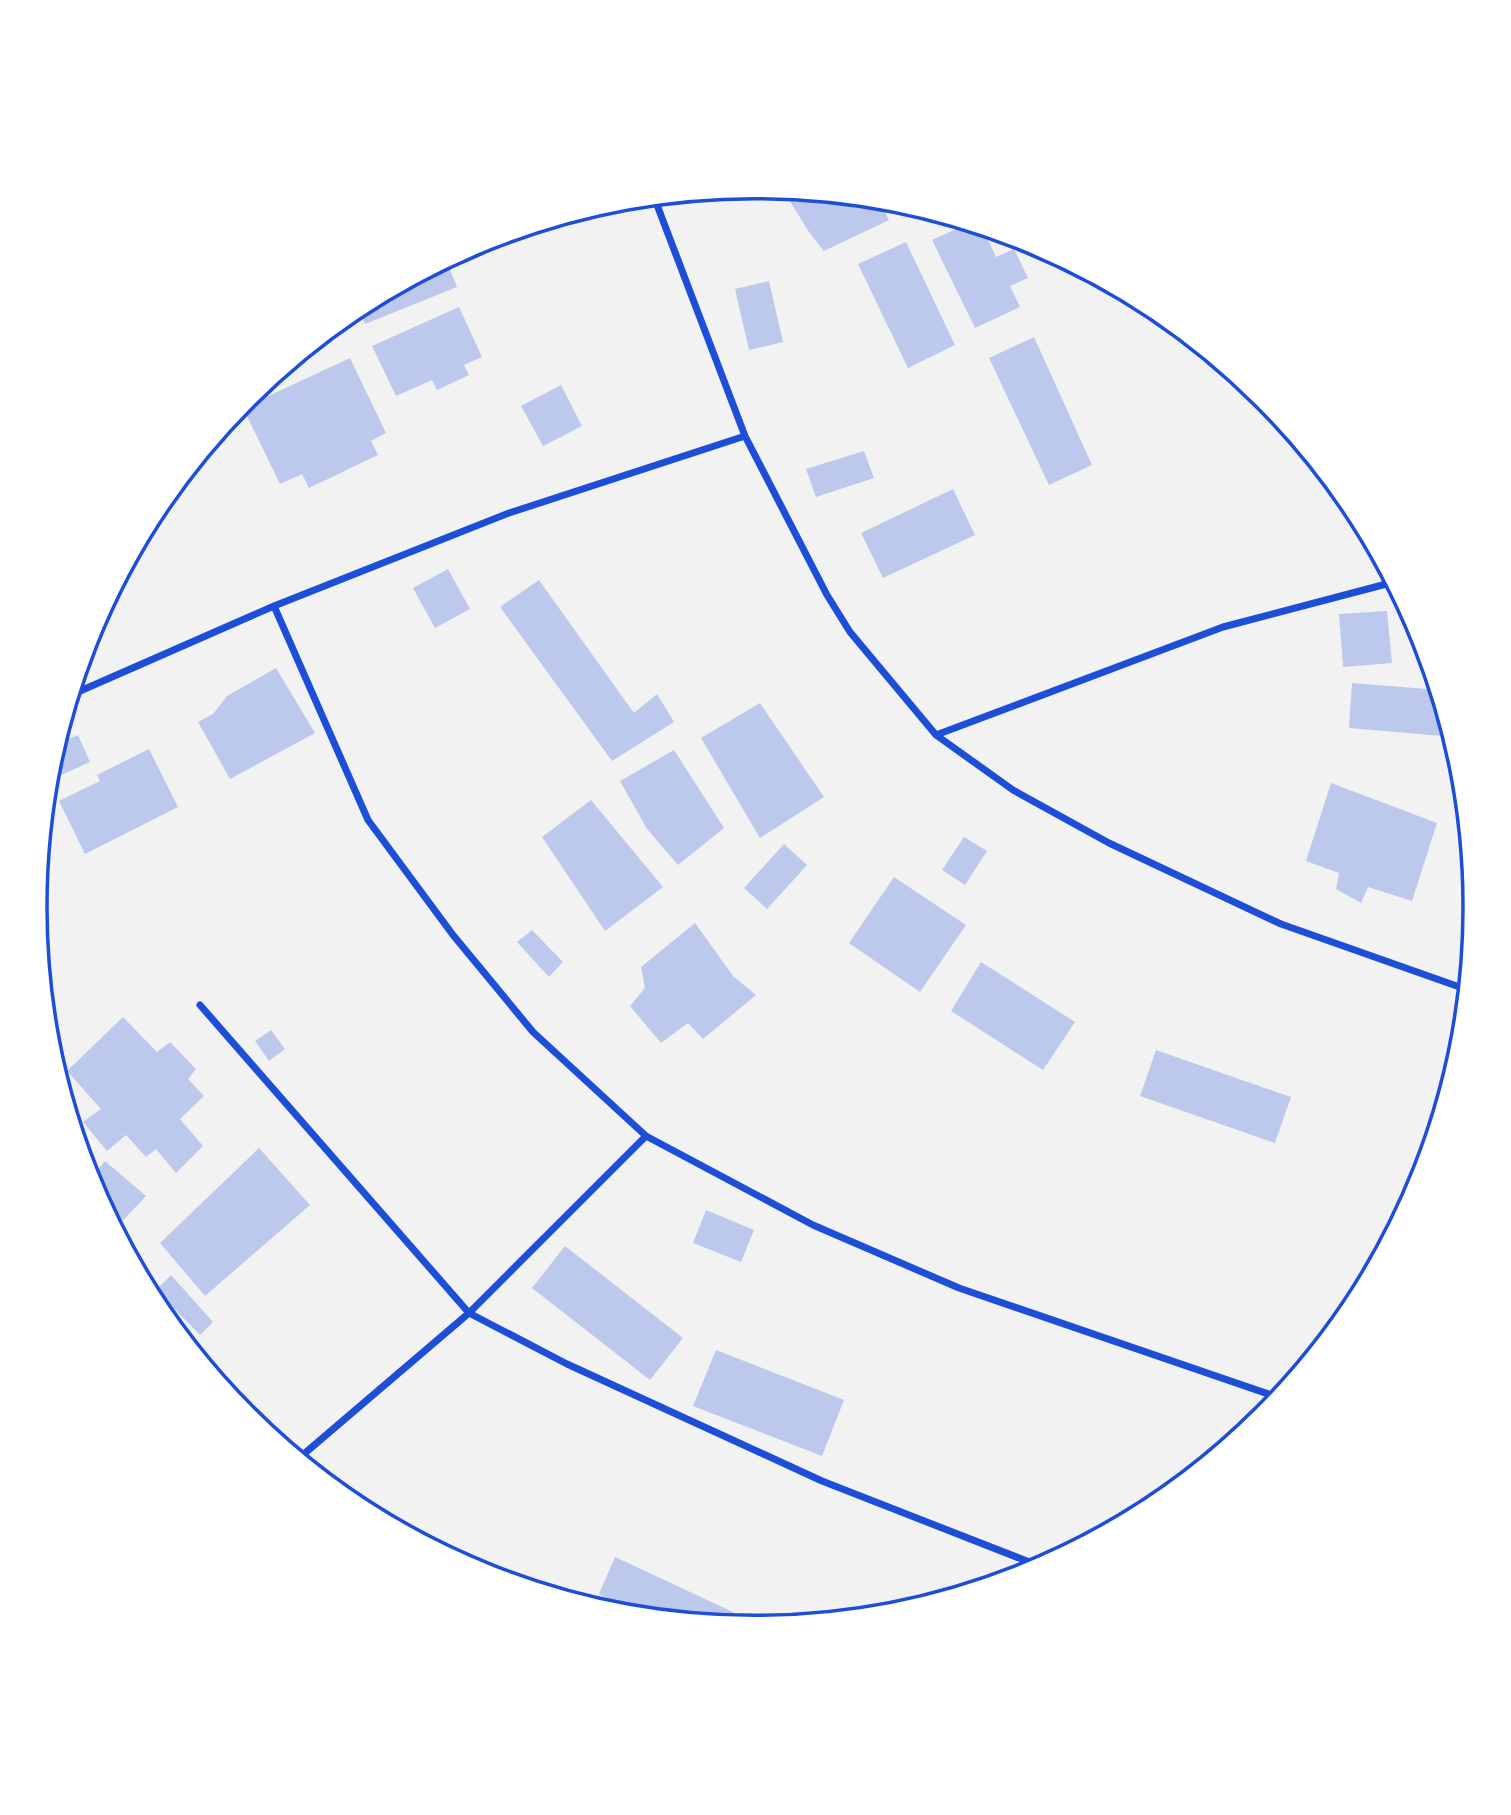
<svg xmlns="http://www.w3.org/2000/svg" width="1511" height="1815" font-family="Figtree,sans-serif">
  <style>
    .building { fill: #bdc9ec }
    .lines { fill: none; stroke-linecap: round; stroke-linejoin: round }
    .minor { stroke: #1d4ed8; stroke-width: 7 }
    .rim { fill: none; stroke: #1d4ed8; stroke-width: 3.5 }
  </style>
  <rect width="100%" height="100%" fill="#f2f2f2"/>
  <path class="building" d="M783,190L878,199L889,220L824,251L809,232Z
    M969,223L982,227L996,257L1014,249L1028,278L1010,286L1020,307L975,328L932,240Z
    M906,242L955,345L908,368L858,264Z
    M446,260L457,287L365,324L358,307Z
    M769,281L783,342L749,350L735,289Z
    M459,307L482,357L464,365L469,375L437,390L432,380L396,396L372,346Z
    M337,324L340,331L312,345V344Z
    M1034,337L1092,465L1049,485L989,358Z
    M350,358L386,433L371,441L378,455L309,488L302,474L280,484L243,408Z
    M561,385L582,426L543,446L521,406Z
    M1269,403L1283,420L1277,423Z
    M864,451L874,478L816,497L806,469Z
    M953,489L975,535L883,578L861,533Z
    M448,569L470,609L435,628L413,588Z
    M539,580L634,713L657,694L674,722L612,761L500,607Z
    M1387,611L1392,663L1343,667L1339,614Z
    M276,668L315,733L230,779L198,722L213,714L227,696Z
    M1352,683L1439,690L1453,737L1349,728Z
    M760,703L824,797L760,838L701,738Z
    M78,735L90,762L48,781L56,744Z
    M149,749L178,807L85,854L59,801L100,781L97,775Z
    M674,750L724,828L678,865L647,829L620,781Z
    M1331,783L1437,823L1412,901L1368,887L1361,903L1336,889L1339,873L1306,861Z
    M591,800L663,887L605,931L542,837Z
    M964,837L987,851L965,885L942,870Z
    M784,844L807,865L767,909L744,888Z
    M894,877L966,925L920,992L849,943Z
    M695,923L733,976L756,995L703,1039L688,1023L661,1043L630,1006L645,988L641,967Z
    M532,930L563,962L549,977L517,942Z
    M981,962L1075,1022L1043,1070L951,1011Z
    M123,1017L157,1052L170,1042L196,1069L188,1079L204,1096L180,1119L203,1146L176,1173L156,1149L146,1157L126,1135L107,1151L83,1122L101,1109L67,1071Z
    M271,1030L285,1049L269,1061L255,1041Z
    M1156,1050L1291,1097L1275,1143L1140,1096Z
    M259,1148L310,1205L205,1296L160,1243Z
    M105,1161L146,1196L116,1228L112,1225L89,1180Z
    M706,1210L754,1230L741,1262L693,1243Z
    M565,1246L683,1338L650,1380L532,1288Z
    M171,1275L213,1322L200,1335L156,1290Z
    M716,1350L844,1400L822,1456L693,1406Z
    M615,1557L733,1612L727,1625L651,1618L599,1594Z
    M830,1610L850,1619L825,1621Z"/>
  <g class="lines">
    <path class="minor" d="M654,197L745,436L827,595L850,632L936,735L1013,790L1109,843L1281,924L1468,990
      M274,606L368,820L453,935L533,1032L646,1136L813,1225L959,1288L1280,1398
      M71,695L274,606L509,513L745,436
      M936,735L1223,627L1394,582
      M200,1005L469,1313L567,1364L822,1481L1042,1567
      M298,1459L469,1313L646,1136"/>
  </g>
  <path d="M0 0H1511V1815H0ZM47 907a708 708 0 1 1 1416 0a708 708 0 1 1-1416 0Z" fill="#fff" fill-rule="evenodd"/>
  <path class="rim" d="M47 907a708 708 0 1 1 1416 0a708 708 0 1 1-1416 0Z"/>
</svg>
